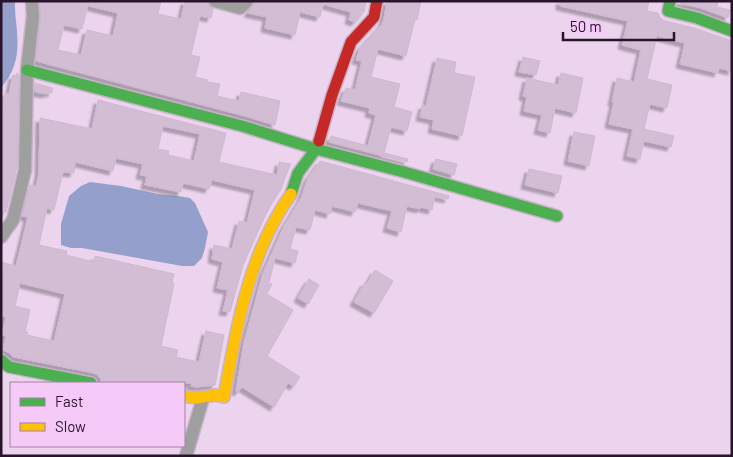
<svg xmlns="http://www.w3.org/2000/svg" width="733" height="457" font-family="Barlow,sans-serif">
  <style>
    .water { fill: #949fcb }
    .building { fill: #d2bdd4; stroke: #ceb9cf; fill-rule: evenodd; filter: url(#shadow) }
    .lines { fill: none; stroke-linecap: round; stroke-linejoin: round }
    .street-casing { stroke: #c7b3c8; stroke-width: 15 }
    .fast-casing { stroke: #c7b3c8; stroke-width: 14 }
    .slow-casing { stroke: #c7b3c8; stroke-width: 14 }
    .jam-casing { stroke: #c7b3c8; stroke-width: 14 }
    .street { stroke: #a09fa0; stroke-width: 12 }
    .fast { stroke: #4caf50; stroke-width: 11 }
    .slow { stroke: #ffc107; stroke-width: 11 }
    .jam { stroke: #c62828; stroke-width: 11 }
  </style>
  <defs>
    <filter id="shadow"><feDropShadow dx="-4" dy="4" stdDeviation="1" flood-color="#0004"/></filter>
  </defs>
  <rect width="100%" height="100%" fill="#ecd4ee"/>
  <path class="water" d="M1,1H15C15,8 15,14 16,21C19,49 19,66 1,88Z
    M90,182L121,186L158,194L178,196L190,198L195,203L208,232L205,248L202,258L194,266H182L82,248H71L61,245V224L69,196L81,186Z"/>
  <path class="building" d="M40,1H89L82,29L64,25L58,50L81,55L87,30L113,36L118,13L89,6V1H161L158,14L181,19L185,1H207L209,6L213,9L211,18L200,16L191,55L200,57L195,77L208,80L207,82L220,84L217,96L239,101L241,92L280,101L275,125L245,116L36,61L41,17Z
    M255,1H324L320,17L300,12L295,35L265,28L267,17L248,13L253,6Z
    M326,1H366L364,12L355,22L349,20L351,12L326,5Z
    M387,1H421L417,20L415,19L406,56L378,49L371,77L400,84L394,107L412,112L407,131L391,127L384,153L408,159L407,162L329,142L331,136L368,146L376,115L369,113L370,108L341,101L346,88L355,90L362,61L356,60L360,48L382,24L384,19Z
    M560,1H649L647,11L658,13L660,18L665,21L694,28L732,41V71L719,68L718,73L680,64L685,43L657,36L647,79L672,85L667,108L650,104L644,129L674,136L671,147L644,141L640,159L627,156L633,129L609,124L614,102H612L617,78L634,82L641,50L622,45L628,21L560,6Z
    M680,1H718L717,7L730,10L728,18L701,8L680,3Z
    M523,57L540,61L536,75L519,72Z
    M437,58L456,62L454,73L475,77L462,136L432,129L434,120L420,117L423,105L426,106Z
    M17,73L19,76L17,167L6,212L1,211V110L5,93L9,94L13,75L16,76Z
    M561,73L583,78L576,113L555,108L550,133L538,130L542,115L524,111L527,97L523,96L527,78L558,85Z
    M35,83L52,88V93L47,92V94L35,92Z
    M98,100L226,133L219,162L277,175L279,162L291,164L288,170L281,189L272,203L265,216L243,265L230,312L223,311L228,290L217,288L223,262L212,259L214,245L232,249L239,221L247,223L255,190L212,180L209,189L183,183L181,192L145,185L147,176L140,175L143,164L116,158L113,171L75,162L74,173L63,172L54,210L47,208L39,245L67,251L66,255L94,262L95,256L174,274L172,283L174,284L161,346L178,350L176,357L199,362L206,331L224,335L215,385L197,387L191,386L192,383H101V379L98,375L94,373L14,357L8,352L3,350L6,336L2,335L6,317L1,316V262L16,266L28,217L22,216L30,185L36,186L39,174L40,118L92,129ZM163,126L200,134L194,161L168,155L169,151L158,149ZM20,283L65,294L54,341L27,335L28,332H25L30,310L15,306Z
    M574,132L595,136L589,166L568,161Z
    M436,159L457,164L454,175L433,169Z
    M320,161L449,196L448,199L435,196L432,210L421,207L420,209L407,206L401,232L387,228L392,211L358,203L355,212L332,206L330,214L315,210L310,230L296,227L290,249L298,251L295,263L275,258L269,283L272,284L267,294L293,310L267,356L300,377L294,386L288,383L274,407L242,387L238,392L236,391L244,342L263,273L284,226L301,198L308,178Z
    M529,169L562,176L558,193L525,185Z
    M375,270L393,281L374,313L354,302L365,282L367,284Z
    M309,279L319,285L308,304L298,298Z"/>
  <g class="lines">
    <defs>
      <path id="street" d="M215,1L240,8L247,1
        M1,237L13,220L25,170L27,70L33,16L32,1
        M186,456L203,398"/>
      <path id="fast" d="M670,1L668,11L697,18L732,31
        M27,70L242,126L316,149L319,141
        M291,194L298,173L316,149L404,172L557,216
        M1,360L9,367L91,383"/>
      <path id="slow" d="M184,396L197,398L215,395L224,397C236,328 249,253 291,194"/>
      <path id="jam" d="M319,141L332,95L351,42L374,17L377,1"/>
    </defs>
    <use href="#street" class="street-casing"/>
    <use href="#fast" class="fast-casing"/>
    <use href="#slow" class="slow-casing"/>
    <use href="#jam" class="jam-casing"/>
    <use href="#street" class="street"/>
    <use href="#fast" class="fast"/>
    <use href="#slow" class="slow"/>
    <use href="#jam" class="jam"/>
  </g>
  <rect width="733" height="457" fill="none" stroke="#29152b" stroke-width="5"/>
  <rect x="10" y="382" width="175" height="65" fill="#f5c9f8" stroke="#a381a6"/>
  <rect x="20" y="398" width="25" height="8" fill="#4caf50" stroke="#a381a6"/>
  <text x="55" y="407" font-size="15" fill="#29152b">Fast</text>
  <rect x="20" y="423" width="25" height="8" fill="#ffc107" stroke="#a381a6"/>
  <text x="55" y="432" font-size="15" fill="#29152b">Slow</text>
  <path d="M563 32v8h111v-8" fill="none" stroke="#29152b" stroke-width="2.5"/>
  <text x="570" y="32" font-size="15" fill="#29152b" stroke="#f5c9f8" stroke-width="4" paint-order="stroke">50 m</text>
</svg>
